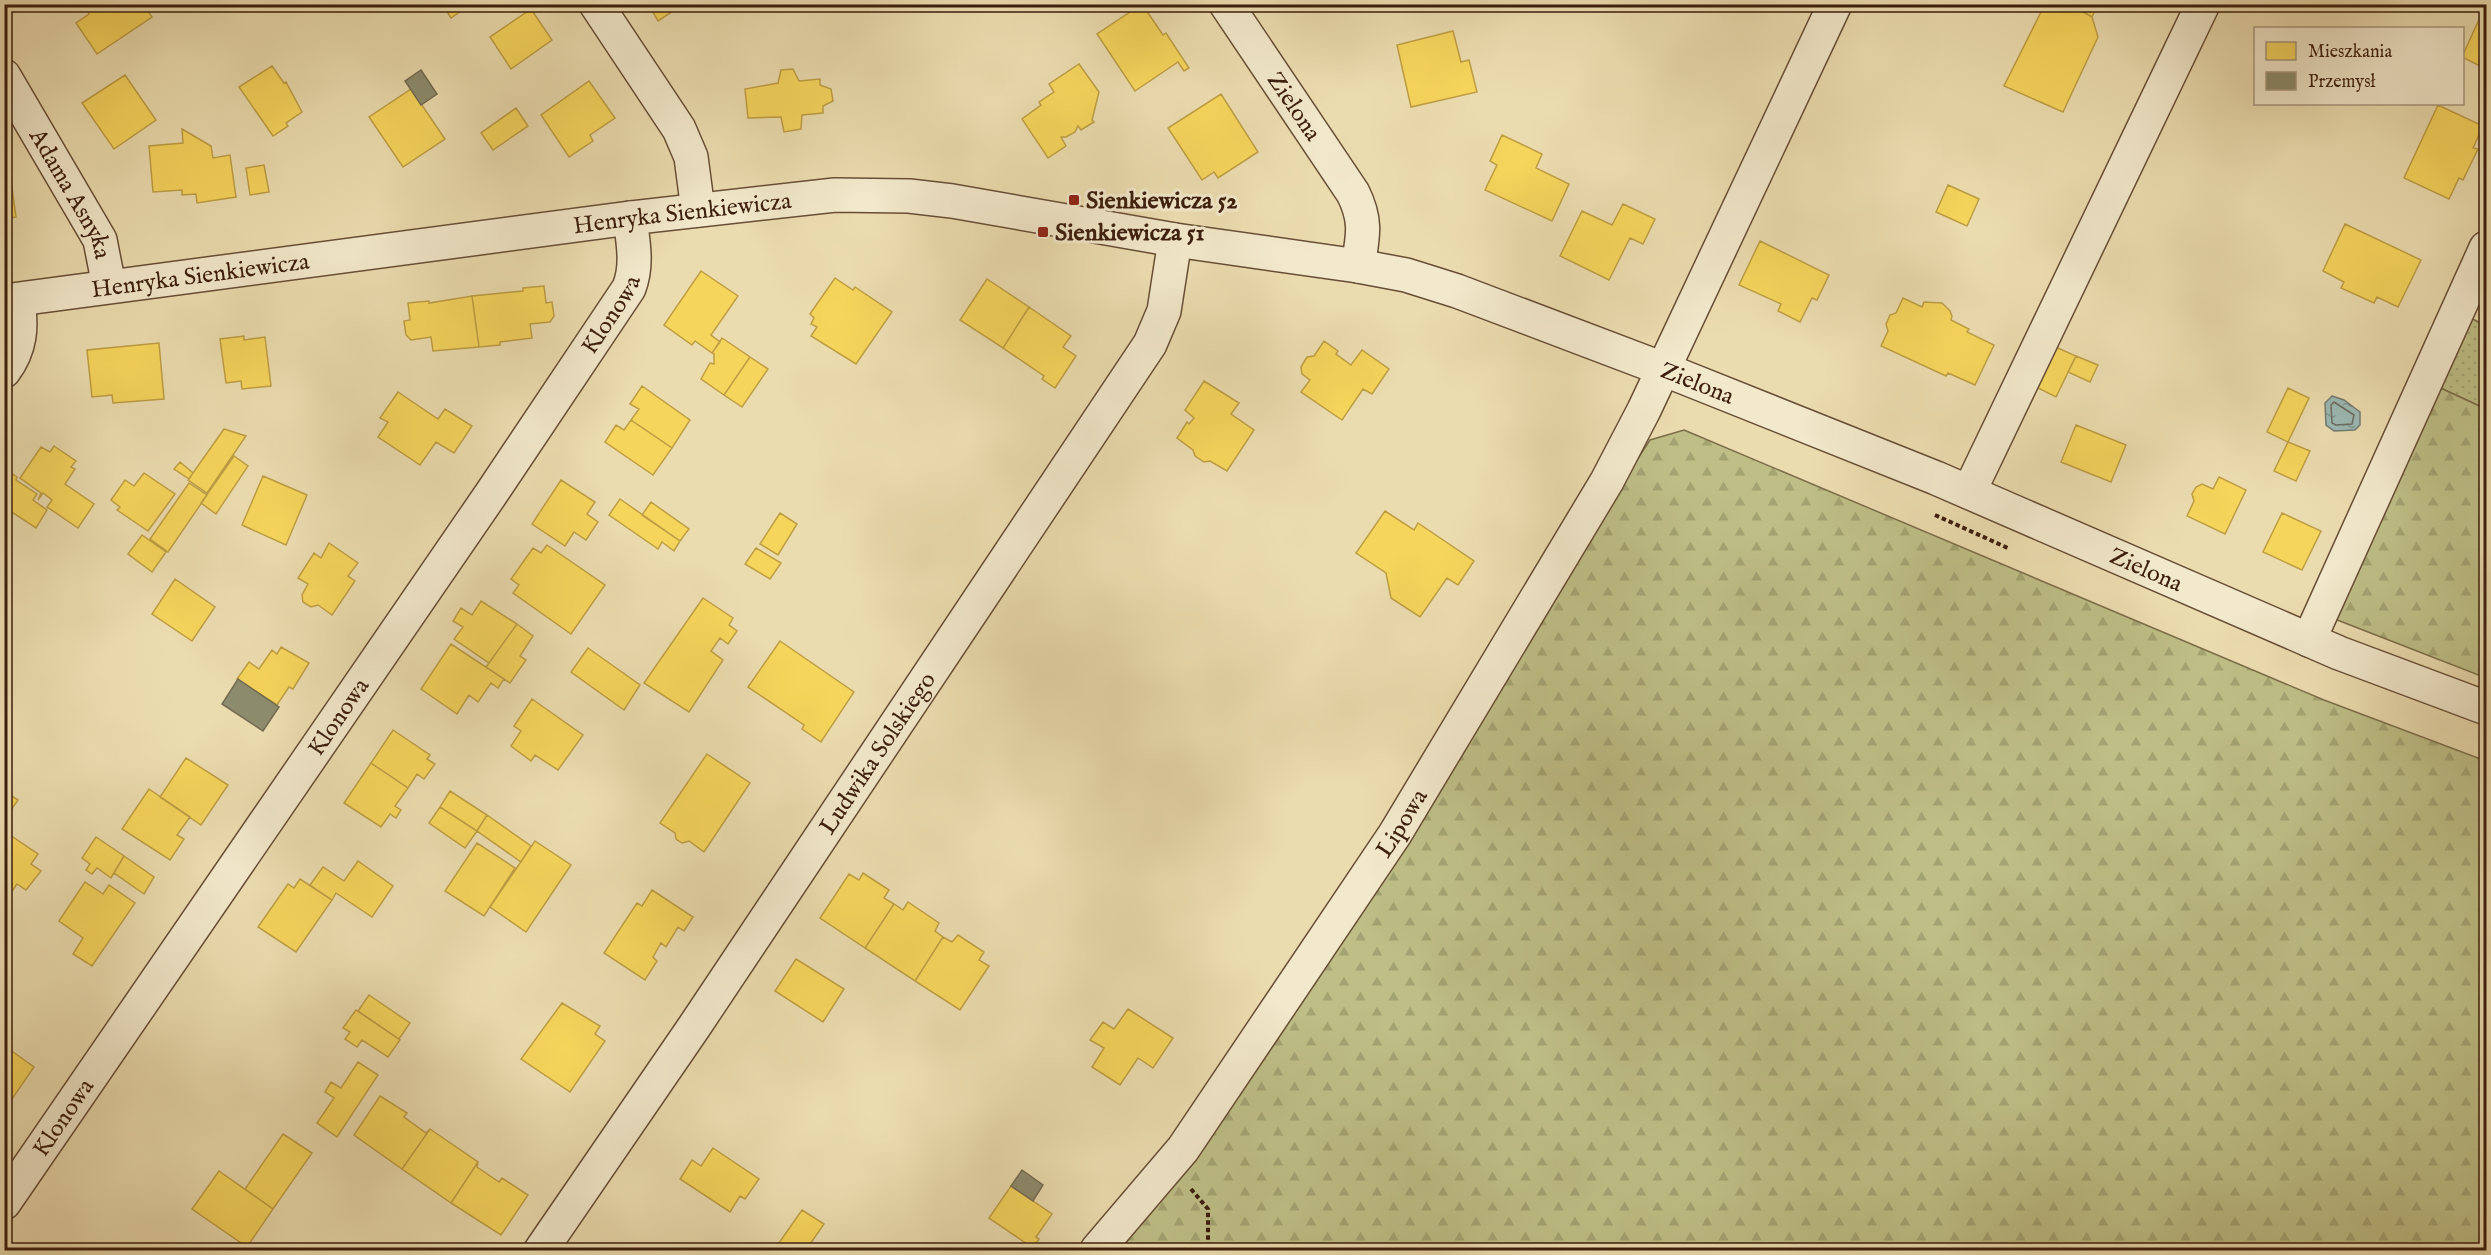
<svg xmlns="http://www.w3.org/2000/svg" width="2491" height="1255" font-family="'IM FELL English',serif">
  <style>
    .grass { fill: url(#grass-dots); stroke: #7c6e4a; stroke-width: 1.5 }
    .forest { fill: url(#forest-firs); stroke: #7c6e4a; stroke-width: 1.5 }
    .water { fill: url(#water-ripples); stroke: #757b71; stroke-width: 1.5 }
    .homes { fill: #f6d55c; stroke: #be9e44; stroke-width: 1.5 }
    .industry { fill: #8c8c6e; stroke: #746b51; stroke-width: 1.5 }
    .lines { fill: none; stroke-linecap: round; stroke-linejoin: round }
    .shore { stroke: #6b6c60; stroke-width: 1.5 }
    .minor-casing { stroke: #674e36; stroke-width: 36 }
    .path { stroke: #3b1e0d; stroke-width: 4; stroke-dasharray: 4.5 3; stroke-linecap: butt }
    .minor { stroke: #f2e8cb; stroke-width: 33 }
    .poi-dot { fill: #8f2418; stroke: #f2e8cb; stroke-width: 2 }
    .labels { text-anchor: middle; stroke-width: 6; stroke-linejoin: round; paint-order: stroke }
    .street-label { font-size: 24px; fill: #3b1e0d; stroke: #f2e8cb }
    .poi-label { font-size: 24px; font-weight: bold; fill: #3b1e0d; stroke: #f2e8cb; text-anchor: start }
  </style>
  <defs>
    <pattern id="grass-dots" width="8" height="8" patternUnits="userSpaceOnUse" patternTransform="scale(1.5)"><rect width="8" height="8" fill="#bebe86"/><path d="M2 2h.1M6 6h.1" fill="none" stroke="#a4a372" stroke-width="1.8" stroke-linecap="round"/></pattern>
    <pattern id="forest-firs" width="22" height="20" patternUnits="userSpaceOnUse" patternTransform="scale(1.5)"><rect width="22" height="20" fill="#bebe86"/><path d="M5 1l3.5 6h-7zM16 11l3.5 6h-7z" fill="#a4a372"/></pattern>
    <pattern id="water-ripples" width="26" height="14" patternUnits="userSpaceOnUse" patternTransform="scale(1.5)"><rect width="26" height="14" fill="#9bb9b4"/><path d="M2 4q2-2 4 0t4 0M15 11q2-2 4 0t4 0" fill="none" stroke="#809691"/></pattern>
  </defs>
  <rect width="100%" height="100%" fill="#ebdcaf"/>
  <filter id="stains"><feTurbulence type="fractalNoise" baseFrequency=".00333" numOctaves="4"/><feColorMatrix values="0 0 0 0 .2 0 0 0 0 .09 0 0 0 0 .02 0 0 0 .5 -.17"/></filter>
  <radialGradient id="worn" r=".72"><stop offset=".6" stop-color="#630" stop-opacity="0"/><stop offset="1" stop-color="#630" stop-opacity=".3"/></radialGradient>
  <path class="grass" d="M2467,316L2486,326V409L2434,385Z"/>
  <path class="forest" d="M2434,385L2486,409V678L2327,616Z
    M1684,430L2324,700L2486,761V1250H1117L1650,440Z"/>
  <path class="water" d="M2332,396L2344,400L2360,412V425L2355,430L2334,431L2326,425L2325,403Z"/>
  <path class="homes" d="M86,4H143L152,17L97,54L76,23L89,14L85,6Z
    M442,4H471L451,18Z
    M648,4H684L658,21Z
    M1142,4L1163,35L1166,33L1189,68L1184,71L1178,62L1135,91L1097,34Z
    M2049,4H2070L2092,17L2098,37L2063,112L2004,86L2042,10Z
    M2070,4H2098L2092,17Z
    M2486,4V69L2462,57Z
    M531,9L552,40L511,69L490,37Z
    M1453,31L1461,62L1469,60L1477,92L1411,107L1397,45Z
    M1079,64L1099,92L1092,120L1094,122L1081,130L1078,126L1075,132L1066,137H1061L1066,146L1048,158L1022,119L1041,105L1039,102L1054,92L1049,84Z
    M272,66L284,83L286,82L302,112L286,123L288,126L273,136L239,87Z
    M793,69L799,81L820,79V85L831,89L833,101L823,106V113L802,115L801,129L784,132L781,117L748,118L745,89L778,83L781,70Z
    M125,75L156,120L114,149L82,103Z
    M589,81L615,118L590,135L593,141L569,157L541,115Z
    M411,89L445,139L403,167L369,117Z
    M1221,94L1258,152L1218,178L1214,172L1202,180L1168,128Z
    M2438,105L2483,126L2473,148L2478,149L2463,180L2459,178L2449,199L2404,178Z
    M516,108L528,126L493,150L481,133Z
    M182,129L211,146L213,158L230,155L236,197L197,203L196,194L182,195V190L153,192L149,146L183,143Z
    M1502,135L1542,154L1536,168L1569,184L1552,221L1485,190L1497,165L1490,161Z
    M4,159H8L16,217L4,219Z
    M264,165L269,192L250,195L246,168Z
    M1948,185L1979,199L1967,226L1936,212Z
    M1623,204L1655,219L1643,244L1630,238L1609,280L1560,256L1582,211L1612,225Z
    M2345,224L2421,260L2398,307L2377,297L2374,303L2341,288L2344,282L2323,271Z
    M1760,241L1829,275L1817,300L1812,298L1800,322L1778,311L1781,304L1739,285Z
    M701,271L738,296L711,335L720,342L712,353L695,341L692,345L664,325Z
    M835,278L853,290L855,287L892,312L856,364L811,336L817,327L811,324L814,318L810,314Z
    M987,279L1029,307L1003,348L960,320Z
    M544,286L546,303L552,302L554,316L550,322L530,324L532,338L500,342V345L479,347L472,296L523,291V288Z
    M472,296L479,347L433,351L431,337L411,340L406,335L404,321L410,320L408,303L429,301V303Z
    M1903,298L1922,307L1924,302L1942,303L1950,311L1952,316L1951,320L1969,329L1967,332L1994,345L1975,385L1948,373L1946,376L1881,346L1888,331L1886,324L1890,315L1896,313Z
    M1029,307L1071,336L1063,347L1076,356L1055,388L1042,379L1044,376L1003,348Z
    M244,336V340L265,337L271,386L242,389L241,381L226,383L220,339Z
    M722,338L750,357L724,395L701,379L710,363L714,364V354L712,353Z
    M1324,341L1338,351L1336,354L1351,365L1362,350L1389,369L1372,394L1363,389L1342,420L1301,392L1310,380L1302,374L1301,367L1307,357L1314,356Z
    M159,343L164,399L113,403L112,395L92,397L87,350Z
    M2051,345L2076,356L2056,397L2032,385Z
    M2076,356L2098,365L2090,382L2068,372Z
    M750,357L768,369L742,407L724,395Z
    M1204,381L1239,403L1231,414L1254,430L1227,471L1210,461L1204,462L1195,456L1193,450L1177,438L1187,422L1189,424L1194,418L1185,410Z
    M642,386L690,420L672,448L631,420L639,409L630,404Z
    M2288,388L2309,398L2288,442L2267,432Z
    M398,392L438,419L445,409L472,426L454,453L436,442L420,465L378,437L388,422L380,418Z
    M631,420L672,448L653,475L605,442L616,425L624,430Z
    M2076,425L2126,445L2111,482L2061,462Z
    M224,429L246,436L207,493L188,480Z
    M2288,442L2310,451L2296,481L2274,471Z
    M54,446L76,461L71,467L75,469L65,484L94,504L78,528L47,507L52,500L43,493L38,500L41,493L20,478L41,447L50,452Z
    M234,456L248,466L216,514L201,503Z
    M180,462L193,473L189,479L174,469Z
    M4,468L17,477L16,480L37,494L33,500L47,510L36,528L4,507Z
    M144,473L175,494L148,531L117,510L120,507L111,500L125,480L134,486Z
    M263,476L307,495L286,545L242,525Z
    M2219,477L2246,490L2225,534L2187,516L2194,501L2192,494L2196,487L2202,484L2213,489Z
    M561,480L595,502L587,514L598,522L586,540L574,532L565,546L532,524Z
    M189,483L207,495L168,552L150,539Z
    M620,499L680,541L674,551L662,542L658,549L609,515Z
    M651,502L689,529L680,541L642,515Z
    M1385,511L1414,530L1418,523L1474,561L1458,585L1447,578L1420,617L1391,598L1386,573L1356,553Z
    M780,513L797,524L778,555L760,544Z
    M2282,513L2321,531L2302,570L2263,552Z
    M142,535L166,552L152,572L128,554Z
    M329,543L358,563L348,576L355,581L332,615L318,605L311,607L303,602L302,595L308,584L298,578L314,553L321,558Z
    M547,545L605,585L571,634L513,593L519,585L511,579L533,548L541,553Z
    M756,548L781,563L770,579L745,564Z
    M175,579L215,607L192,641L152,614Z
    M703,598L733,618L729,625L737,631L728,644L720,638L711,651L723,660L689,712L644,683Z
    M481,601L517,624L489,663L454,639L463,627L453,621L461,608L472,615Z
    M517,624L533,636L520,656L526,660L510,683L486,667Z
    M780,641L854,692L821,742L802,729L804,725L748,687Z
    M451,644L504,679L498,688L491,683L478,702L469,695L457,714L421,689Z
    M281,647L309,663L293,689L289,687L277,705L237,679L249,662L259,669L272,650L277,654Z
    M588,648L640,685L624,710L571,672Z
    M532,699L583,735L558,770L535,755L531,761L511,746L521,731L514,726Z
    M393,730L430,755L427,759L435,764L424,779L417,774L408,788L371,763Z
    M707,754L750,783L704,852L689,841L682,843L676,839L675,833L660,823Z
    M186,758L228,785L201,825L160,797Z
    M371,763L408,788L395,806L401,810L396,818L390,814L381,827L344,803Z
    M149,789L190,817L177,835L184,839L170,860L122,829Z
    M4,791L18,800L4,820Z
    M450,791L487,815L477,831L440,807Z
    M440,807L477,831L465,848L429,823Z
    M487,815L531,846L521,862L477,831Z
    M4,831L38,854L31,864L41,871L26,890L17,884L13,890L4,884Z
    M96,837L124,856L111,878L97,868L92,874L86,870L90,864L82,858Z
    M535,841L571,865L526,932L490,907Z
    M477,843L515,868L484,916L445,891Z
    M124,856L154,877L144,894L114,873Z
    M358,861L393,886L372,917L336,893L332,900L310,885L323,867L344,881Z
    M863,873L889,890L884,898L894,904L865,948L820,918L849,874L859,880Z
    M300,879L332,900L296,952L258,927L288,884L294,888Z
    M85,882L103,894L109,885L135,903L92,966L73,954L83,938L59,921Z
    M652,890L693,917L684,931L678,927L666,947L661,943L653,957L657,961L645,980L604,953L637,903L642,906Z
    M908,902L939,923L935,931L943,937L915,981L865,948L894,904L903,910Z
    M958,935L984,952L979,960L989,966L960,1010L915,981L943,937L952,942Z
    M796,959L844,989L823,1022L775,991Z
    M369,995L410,1023L399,1039L358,1011Z
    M562,1003L600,1026L595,1034L605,1041L570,1092L521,1059Z
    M1128,1009L1173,1038L1153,1068L1138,1058L1120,1085L1092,1067L1104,1048L1090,1040L1103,1022L1114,1029Z
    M356,1010L400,1040L388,1057L362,1040L357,1047L345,1039L350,1032L343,1028Z
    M6,1047L34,1067L12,1099L4,1094Z
    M358,1062L378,1075L337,1137L317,1123L334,1098L325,1092L331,1082L341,1088Z
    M380,1096L407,1113L404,1117L426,1133L430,1129L402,1169L354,1135Z
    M430,1129L478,1162L451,1203L402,1169Z
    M283,1134L312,1153L273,1209L245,1189Z
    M713,1148L759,1179L745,1199L740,1196L730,1212L680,1179L692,1160L701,1166Z
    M478,1162L477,1167L499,1182L502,1178L528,1195L501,1235L451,1203Z
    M219,1171L273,1209L247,1247L192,1209Z
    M1011,1186L1052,1214L1036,1237L1039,1239L1033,1248L989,1218Z
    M802,1210L824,1224L806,1250H774Z
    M54,1243L65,1250H48Z"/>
  <path class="industry" d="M421,70L437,94L421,105L405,81Z
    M238,679L279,707L263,731L222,704Z
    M1022,1170L1043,1185L1033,1201L1011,1186Z"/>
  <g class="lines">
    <path class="shore" d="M2334,402L2354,415L2352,424L2336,425L2332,423L2331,405Z"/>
    <defs>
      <g id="minor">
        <path d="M596,4L679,129L691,157L698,210"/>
        <path id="s1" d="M1226,4L1353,193C1367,221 1363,236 1358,266"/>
        <path id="s2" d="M4,76L100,240L109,286"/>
        <path id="s3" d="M4,301L630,218L835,195L909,196L952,201L1175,240L1358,266L1406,275L1457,291L1663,369L1936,478L2339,653L2486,708"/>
        <path d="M4,371C21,348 22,327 18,300"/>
        <path d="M1969,492L2203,4"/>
        <path d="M2309,640L2486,248"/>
        <path id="s4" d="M4,1203L491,494L629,288C638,265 633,242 630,218"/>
        <path id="s5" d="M541,1250L694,1027L1150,344L1164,311L1175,240"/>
        <path id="s6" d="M1097,1250L1183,1149L1395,834L1607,481L1644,410L1835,4"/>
      </g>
    </defs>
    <use href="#minor" class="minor-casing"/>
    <path class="path" d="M1935,515L2010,549
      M1191,1189L1208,1209V1250"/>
    <use href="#minor" class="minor"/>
  </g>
  <g class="poi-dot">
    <rect x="1068" y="194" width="12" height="12" rx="3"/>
    <rect x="1037" y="226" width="12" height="12" rx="3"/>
  </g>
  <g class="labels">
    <g class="street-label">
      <text dy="8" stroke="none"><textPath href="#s1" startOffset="123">Zielona</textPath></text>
      <text dy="8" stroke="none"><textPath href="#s2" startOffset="136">Adama Asnyka</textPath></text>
      <text dy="8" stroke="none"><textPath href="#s3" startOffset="684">Henryka Sienkiewicza</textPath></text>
      <text dy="8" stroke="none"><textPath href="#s3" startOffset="198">Henryka Sienkiewicza</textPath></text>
      <text dy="8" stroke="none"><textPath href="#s4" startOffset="1076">Klonowa</textPath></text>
      <text dy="8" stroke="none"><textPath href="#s3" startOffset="1726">Zielona</textPath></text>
      <text dy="8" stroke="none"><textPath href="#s3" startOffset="2212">Zielona</textPath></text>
      <text dy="8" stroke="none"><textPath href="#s4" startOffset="590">Klonowa</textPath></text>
      <text dy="8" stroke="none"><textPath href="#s5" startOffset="600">Ludwika Solskiego</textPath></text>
      <text dy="8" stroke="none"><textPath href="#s6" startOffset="525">Lipowa</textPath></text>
      <text dy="8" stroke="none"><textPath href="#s4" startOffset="104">Klonowa</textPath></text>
    </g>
    <g class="poi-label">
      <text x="1086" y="208">Sienkiewicza 52</text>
      <text x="1055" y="240">Sienkiewicza 51</text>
    </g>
  </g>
  <rect width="2491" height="1255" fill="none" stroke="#ebdcaf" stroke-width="24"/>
  <rect x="6" y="6" width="2479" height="1243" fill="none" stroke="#3b1e0d" stroke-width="3"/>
  <rect x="12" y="12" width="2467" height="1231" fill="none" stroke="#3b1e0d" stroke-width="1.5"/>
  <rect x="2254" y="27" width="210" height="78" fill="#f2e8cb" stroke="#a9977f" stroke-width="1.5"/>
  <rect x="2266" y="42" width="30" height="18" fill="#f6d55c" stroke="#a9977f" stroke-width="1.5"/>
  <text x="2308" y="57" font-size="18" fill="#3b1e0d">Mieszkania</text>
  <rect x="2266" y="72" width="30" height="18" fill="#8c8c6e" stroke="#a9977f" stroke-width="1.5"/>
  <text x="2308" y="87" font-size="18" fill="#3b1e0d">Przemysł</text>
  <rect width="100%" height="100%" filter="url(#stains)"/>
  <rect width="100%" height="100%" fill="url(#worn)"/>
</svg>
